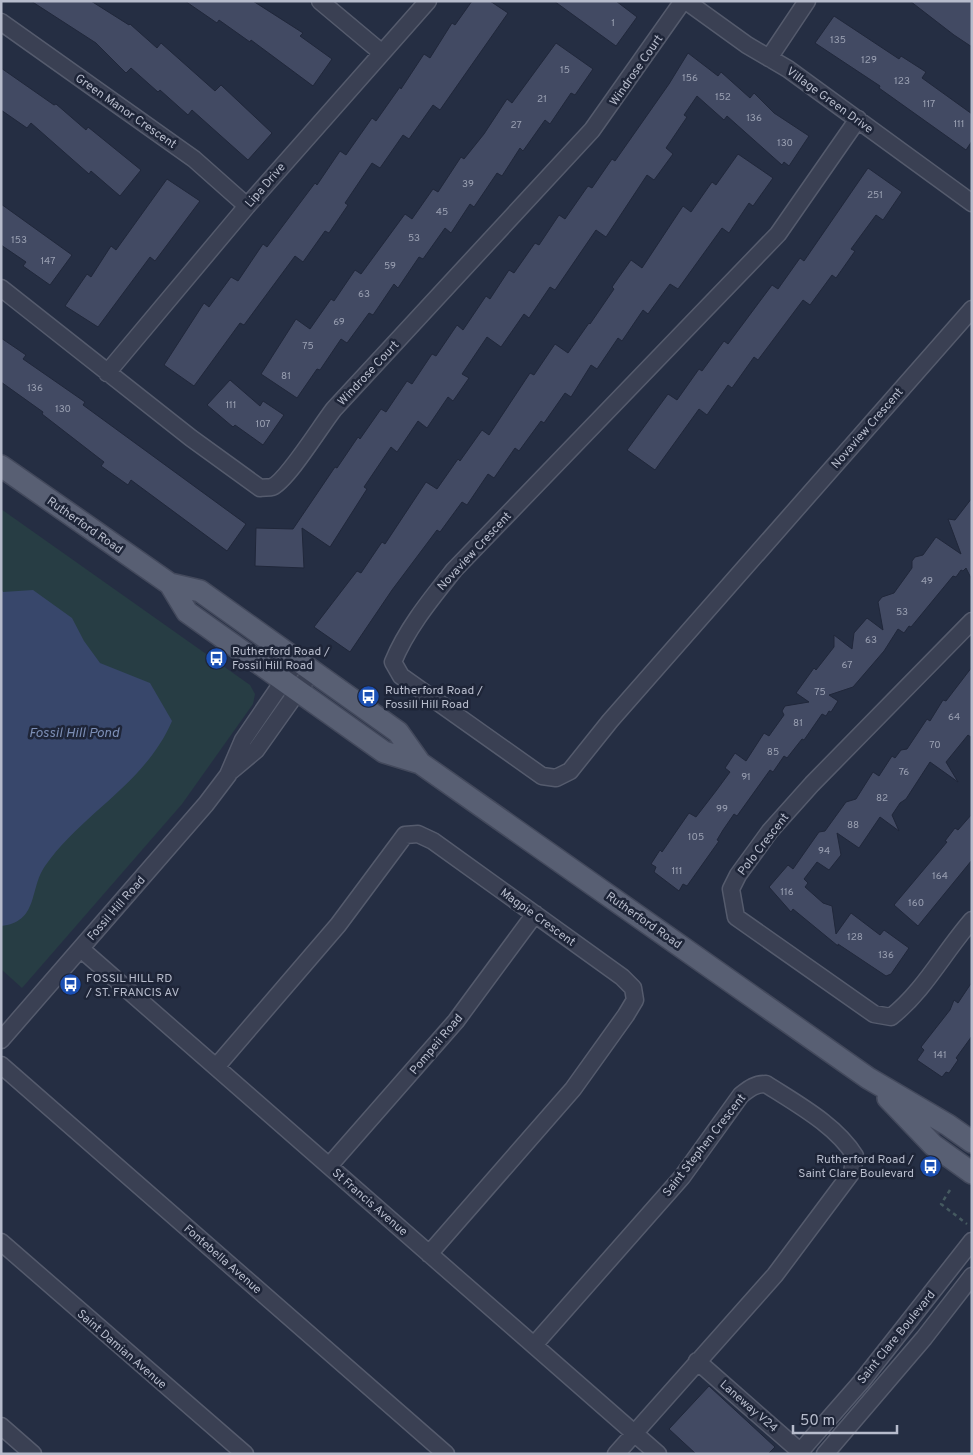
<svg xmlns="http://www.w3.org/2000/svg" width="973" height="1455" font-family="Overpass,sans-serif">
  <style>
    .green { fill: #273d44 }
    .water { fill: #38476b }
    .building { fill: #424a63; stroke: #20273a }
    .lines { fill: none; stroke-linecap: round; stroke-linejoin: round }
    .minor-casing { stroke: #555b6d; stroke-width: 19 }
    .major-casing { stroke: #43495c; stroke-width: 24 }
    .path { stroke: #455a60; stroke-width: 2.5; stroke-dasharray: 4 4; stroke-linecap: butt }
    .minor { stroke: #3a4053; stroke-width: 16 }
    .major { stroke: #585f73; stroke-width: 21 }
    .labels { text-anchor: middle; stroke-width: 5; stroke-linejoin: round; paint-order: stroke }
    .number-label { font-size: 10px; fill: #9aa0b2 }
    .street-label { font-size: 12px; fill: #b7bccc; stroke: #1e2538 }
    .poi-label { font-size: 12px; fill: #b7bccc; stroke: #1e2538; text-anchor: start }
    .water-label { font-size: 14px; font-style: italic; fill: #7c8eb5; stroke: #1e2538 }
  </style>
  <rect width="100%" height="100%" fill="#252e43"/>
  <path class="green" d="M1,509L250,685L255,694L253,704L182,804L22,988L1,969Z"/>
  <path class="water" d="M1,589L3,592L33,590L72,618L84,641L100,663L150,683L172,721C145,784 82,813 45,866C29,889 39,922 1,926Z"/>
  <path class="building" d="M31,1H91L129,25L130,24L157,48L161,43L215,91L221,85L272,133L248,160L192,110L188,115L160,90L158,92L131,68L126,73L96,43Z
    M185,1H253L303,33L300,36L332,59L313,86L251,40L250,42L219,20L217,23Z
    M472,1H490L508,13L440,110L433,105L409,139L403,135L380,168L372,163L345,203L348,205L329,233L325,231L303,262L295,256L244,325L240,323L194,386L164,365L204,303L209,307L231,277L238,281L263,244L267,247L315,183L317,185L340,151L346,155L372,118L376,121L400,87L401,89L424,54L430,58L452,23L455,25Z
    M554,1H616L637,17L616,46Z
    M910,1H972V47L954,35Z
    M834,16L899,59L901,56L926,72L922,78L972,114V141L966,150L879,88L880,86L815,43Z
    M556,43L593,69L575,95L571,93L550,124L545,120L523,151L520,148L502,176L497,173L474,207L470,204L451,233L445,228L423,259L419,257L398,288L394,284L373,315L369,313L347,343L341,339L320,370L317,369L297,398L261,374L296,319L310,329L331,299L334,301L355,270L361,274L405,214L412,219L433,189L438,192L461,157L464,159L484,134L507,99L512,103Z
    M688,53L718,76L721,72L750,98L754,93L774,113L809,136L789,166L784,162L782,165L727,116L724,120L697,96L684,115L687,117L666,148L673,154L654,180L647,175L606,237L596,230L555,290L550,287L529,318L524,314L501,347L487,337L462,374L469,378L453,401L448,397L427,428L418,421L397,452L391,447L364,487L367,489L330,547L302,528L304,568L255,566L256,528L293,529L335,467L337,468L358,437L360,439L381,409L386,412L407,381L412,384L432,354L436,356L457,325L463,330L486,296L490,299L509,270L514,273L535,243L539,245L559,215L565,219L588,186L592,188L612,159L615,161L669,84Z
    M1,68L54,105L56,104L86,130L88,127L141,170L120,196L91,171L89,174L31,123L27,128L1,110Z
    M738,154L773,178L753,206L749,203L729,233L722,228L678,289L670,284L648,314L643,310L622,341L618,338L597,369L591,365L571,397L565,393L544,423L541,421L519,451L515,448L494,478L488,474L467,505L462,502L440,532L437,530L392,590L350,652L314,627L357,571L361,573L382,542L385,544L426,482L437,489L458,459L460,461L482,430L489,435L530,373L534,375L555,344L568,353L589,323L590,324L614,289L612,287L631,260L642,268L683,206L691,212L712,182L716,185Z
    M868,168L902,192L883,220L876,215L851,249L855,251L836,278L832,275L810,305L803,300L758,360L754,357L732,388L728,385L707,415L699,409L655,470L627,450L668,394L677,400L699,369L702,371L724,341L728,344L772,285L778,289L800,258L804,261Z
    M167,179L200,201L155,261L150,257L98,327L65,306L87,274L91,277L111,246L116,250Z
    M1,204L72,255L50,285L23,266L26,262L1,245Z
    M1,338L26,355L23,359L85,402L83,405L246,524L227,551L131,480L128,485L101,466L104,462L42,414L43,412L1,382Z
    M230,380L260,406L263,401L284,415L263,445L235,425L233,427L207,405Z
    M972,498V580L966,568L963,571L961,570L956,577L953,576L911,627L909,626L904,633L898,629L884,651L853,687L829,695L838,701L831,712L829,711L826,716L822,714L804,740L802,739L787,758L784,756L773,772L770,770L737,816L734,814L723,830L717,840L719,841L687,886L683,884L679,891L654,872L656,867L651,864L660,850L662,852L689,813L696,817L716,791L730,772L725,768L735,753L746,761L764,733L769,736L784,715L782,711L785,706L809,702L796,693L814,668L816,670L834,647V635L852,649L854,633L867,618L883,630L878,602L882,597L894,593L912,568V561L915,557L923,555L936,537L961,554L948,519L955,520Z
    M972,667V738L968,735L946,762L958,782L930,762L906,799L900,803L892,815L899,831L880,817L859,848L837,833L841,855L829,870L817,862L804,879L808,883L805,887L823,903L832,906L836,934L851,913L880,935L884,930L909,948L891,974L886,976L838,944V946L793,909L791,912L769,887L788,865L793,869L819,832L825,831L846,802L856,799L873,772L879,776L892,756L895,758L901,750L907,749L927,719L930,721L943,700L946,701Z
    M972,814V860L918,926L894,905L947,842L945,841L955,828L958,830Z
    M972,982V1036L956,1058L958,1060L949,1073L946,1072L942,1077L917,1060L924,1050L921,1047L950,1010L954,1000L958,1003Z
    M709,1386L775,1447L768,1454H696L669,1429Z"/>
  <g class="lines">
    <defs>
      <path id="minor" d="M320,1L382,53
        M686,1L747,45L788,69L972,203
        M1,22L194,159L247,206
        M769,58L807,1
        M858,119L778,234L454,570C431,599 407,628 393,662L401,676L542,776L556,778L570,771L610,721L972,309
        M1,288L191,438L260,488C264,487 269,488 272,487C287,481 322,424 334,409L592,130L683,1
        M107,373L247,206L428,1
        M972,621L812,784L770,831L738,875L731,889L736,917L874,1014L891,1017C924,991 944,952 972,920
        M231,771L256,750L312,671
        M81,949L658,1454
        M1,1040L206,804L228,775L243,740L297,661
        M1,1065L446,1454
        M216,1067L338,925L405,835L418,834L433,841L622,977L633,988L635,1000L626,1015L573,1089L429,1254
        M329,1166L456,1021L535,914
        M1,1242L245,1454
        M534,1345L682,1177L741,1095C750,1088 755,1084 766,1084C797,1104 836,1125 855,1156L852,1172L775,1275L616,1454
        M697,1361L803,1454
        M1,1426L33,1454
        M798,1454L861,1382L972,1241
        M825,1454L924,1338L972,1276"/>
      <path id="major" d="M1,466L170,584L200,591L398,732L420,763
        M170,584L187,612L384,752L420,763L868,1078L948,1125L972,1142
        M888,1098L933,1145L972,1173"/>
    </defs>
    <use href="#minor" class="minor-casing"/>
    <use href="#major" class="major-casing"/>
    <path class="path" d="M950,1190L941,1204L967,1224"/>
    <use href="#minor" class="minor"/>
    <use href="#major" class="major"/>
  </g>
  <defs>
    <symbol id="bus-disc" viewBox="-11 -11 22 22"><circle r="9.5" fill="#1a4fb4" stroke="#1e2538"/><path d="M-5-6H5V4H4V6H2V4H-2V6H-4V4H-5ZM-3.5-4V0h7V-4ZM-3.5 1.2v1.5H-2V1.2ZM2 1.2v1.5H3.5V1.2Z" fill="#fff"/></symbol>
  </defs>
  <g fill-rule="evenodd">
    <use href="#bus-disc" x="204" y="646" width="25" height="25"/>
    <use href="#bus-disc" x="356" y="684" width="25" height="25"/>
    <use href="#bus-disc" x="58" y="972" width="25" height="25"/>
    <use href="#bus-disc" x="918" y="1154" width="25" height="25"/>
  </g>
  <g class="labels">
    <g class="number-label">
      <text x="613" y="26">1</text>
      <text x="838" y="43">135</text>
      <text x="869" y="63">129</text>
      <text x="565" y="73">15</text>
      <text x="690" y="81">156</text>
      <text x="902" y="84">123</text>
      <text x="723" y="100">152</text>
      <text x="542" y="102">21</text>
      <text x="929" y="107">117</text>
      <text x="754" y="121">136</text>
      <text x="959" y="127">111</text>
      <text x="516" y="128">27</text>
      <text x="785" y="146">130</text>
      <text x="468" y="187">39</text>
      <text x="875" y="198">251</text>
      <text x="442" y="215">45</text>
      <text x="414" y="241">53</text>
      <text x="19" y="243">153</text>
      <text x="48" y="264">147</text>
      <text x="390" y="269">59</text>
      <text x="364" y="297">63</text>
      <text x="339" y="325">69</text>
      <text x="308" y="349">75</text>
      <text x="286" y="379">81</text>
      <text x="35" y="391">136</text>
      <text x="231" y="408">111</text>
      <text x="63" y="412">130</text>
      <text x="263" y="427">107</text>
      <text x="927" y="584">49</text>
      <text x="902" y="615">53</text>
      <text x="871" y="643">63</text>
      <text x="847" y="668">67</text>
      <text x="820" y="695">75</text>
      <text x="954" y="720">64</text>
      <text x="798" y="726">81</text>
      <text x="935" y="748">70</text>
      <text x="773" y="755">85</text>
      <text x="904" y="775">76</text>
      <text x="746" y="780">91</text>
      <text x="882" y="801">82</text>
      <text x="722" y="812">99</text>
      <text x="853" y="828">88</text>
      <text x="696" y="840">105</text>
      <text x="824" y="854">94</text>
      <text x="677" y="874">111</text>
      <text x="940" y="879">164</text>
      <text x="787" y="895">116</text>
      <text x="916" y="906">160</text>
      <text x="855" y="940">128</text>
      <text x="886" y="958">136</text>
      <text x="940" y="1058">141</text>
    </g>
    <g class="street-label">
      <text transform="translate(636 70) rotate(-55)" y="4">Windrose Court</text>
      <text transform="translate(830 100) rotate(36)" y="4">Village Green Drive</text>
      <text transform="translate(126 111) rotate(35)" y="4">Green Manor Crescent</text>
      <text transform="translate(265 185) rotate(-49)" y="4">Lipa Drive</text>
      <text transform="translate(368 373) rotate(-47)" y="4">Windrose Court</text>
      <text transform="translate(867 428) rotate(-49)" y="4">Novaview Crescent</text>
      <text transform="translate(85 525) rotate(35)" y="4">Rutherford Road</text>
      <text transform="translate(474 551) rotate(-47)" y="4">Novaview Crescent</text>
      <text transform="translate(763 844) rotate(-52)" y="4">Polo Crescent</text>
      <text transform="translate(116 908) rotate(-49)" y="4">Fossil Hill Road</text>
      <text transform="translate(538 917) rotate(36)" y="4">Magpie Crescent</text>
      <text transform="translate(644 920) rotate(35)" y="4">Rutherford Road</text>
      <text transform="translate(436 1044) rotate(-50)" y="4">Pompeii Road</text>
      <text transform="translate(704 1145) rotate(-52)" y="4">Saint Stephen Crescent</text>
      <text transform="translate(370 1202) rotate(41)" y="4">St Francis Avenue</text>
      <text transform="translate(223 1259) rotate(41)" y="4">Fontebella Avenue</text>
      <text transform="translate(896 1337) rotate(-51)" y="4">Saint Clare Boulevard</text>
      <text transform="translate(122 1349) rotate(41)" y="4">Saint Damian Avenue</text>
      <text transform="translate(749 1406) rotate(41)" y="4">Laneway V24</text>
    </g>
    <g class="poi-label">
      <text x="232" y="655">Rutherford Road /<tspan x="232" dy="14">Fossil Hill Road</tspan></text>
      <text x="385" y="694">Rutherford Road /<tspan x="385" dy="14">Fossill Hill Road</tspan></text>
      <text x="86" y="982">FOSSIL HILL RD<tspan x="86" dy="14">/ ST. FRANCIS AV</tspan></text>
      <text x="914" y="1163" text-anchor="end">Rutherford Road /<tspan x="914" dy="14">Saint Clare Boulevard</tspan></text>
    </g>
    <g class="water-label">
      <text x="74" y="737">Fossil Hill Pond</text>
    </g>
  </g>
  <rect width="973" height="1455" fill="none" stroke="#b7bccc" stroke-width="5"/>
  <path d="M793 1425v8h104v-8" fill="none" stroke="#b7bccc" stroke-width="2.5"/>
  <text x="800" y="1425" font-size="15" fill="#b7bccc" stroke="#1e2538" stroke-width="4" paint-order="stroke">50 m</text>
</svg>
